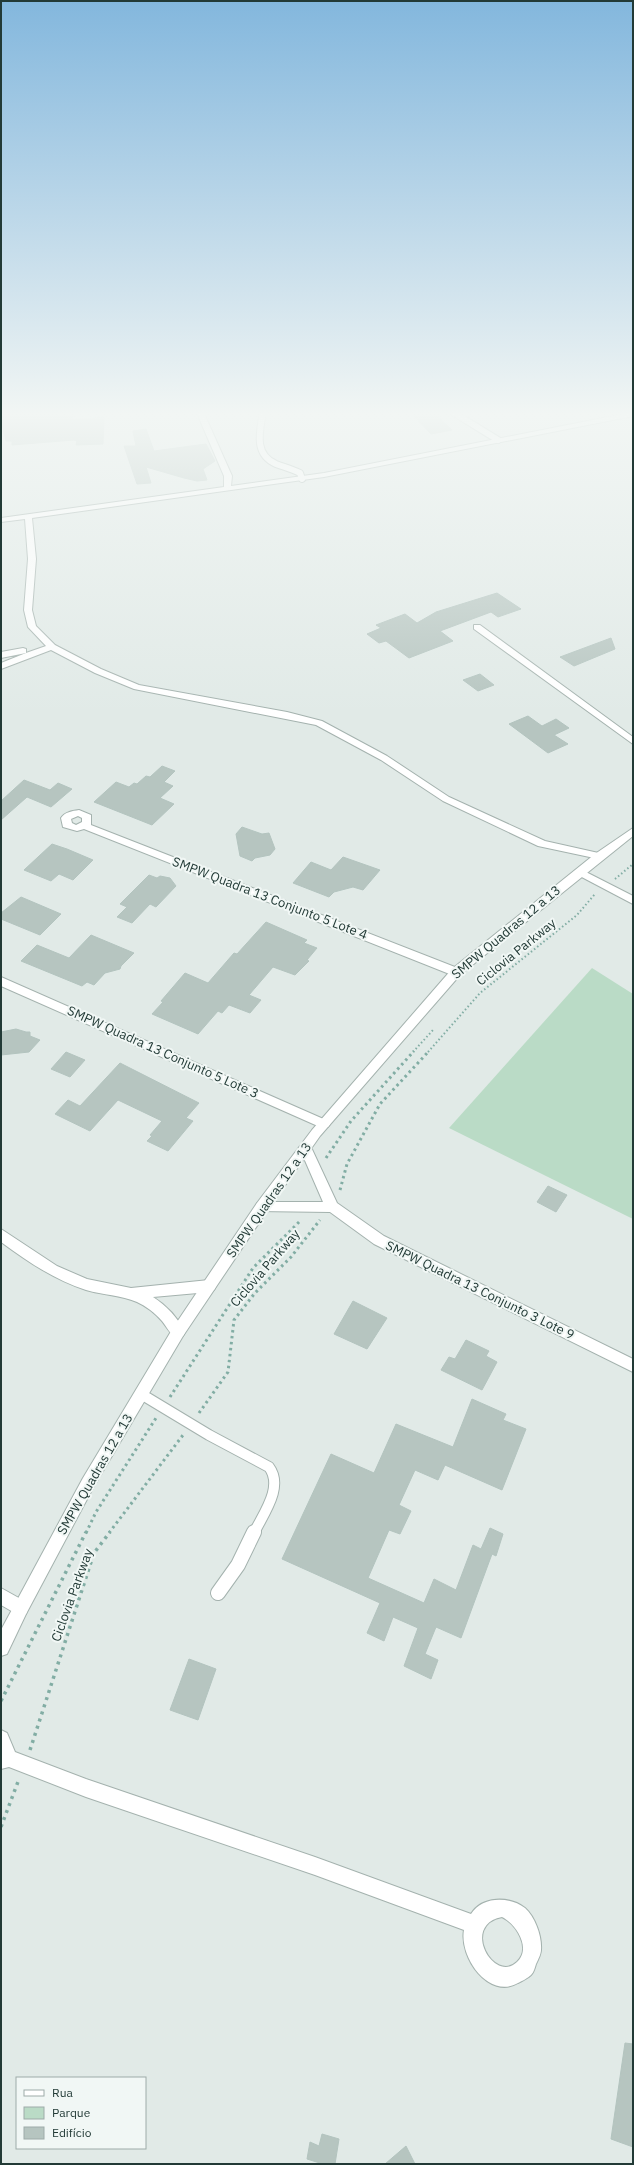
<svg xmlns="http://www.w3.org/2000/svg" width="634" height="2165" viewBox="0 0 634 2165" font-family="'IBM Plex Sans',sans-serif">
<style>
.green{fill:#badbc6}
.building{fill:#b6c5c0;stroke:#b3c4bf}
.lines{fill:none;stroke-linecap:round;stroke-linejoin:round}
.service-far2-casing{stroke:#a4b2ae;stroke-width:8}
.service-far1-casing{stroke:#a4b2ae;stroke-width:12}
.service-casing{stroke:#a4b2ae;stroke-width:16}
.minor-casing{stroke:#a4b2ae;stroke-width:2}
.tertiary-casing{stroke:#a4b2ae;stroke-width:2}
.path-far2{stroke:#82ada4;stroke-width:2;stroke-dasharray:1.5 2.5;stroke-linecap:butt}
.path-far1{stroke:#82ada4;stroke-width:3;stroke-dasharray:2.5 3.5;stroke-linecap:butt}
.path{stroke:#82ada4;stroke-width:3.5;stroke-dasharray:3 4.5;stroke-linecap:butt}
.service-far2{stroke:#fff;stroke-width:6}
.service-far1{stroke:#fff;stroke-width:10}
.service{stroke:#fff;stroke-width:14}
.minor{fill:#fff;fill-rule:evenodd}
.tertiary{fill:#fff;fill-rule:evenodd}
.labels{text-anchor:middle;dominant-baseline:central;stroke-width:4;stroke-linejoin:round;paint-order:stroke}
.street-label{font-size:13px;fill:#223a36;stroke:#f1f7f5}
</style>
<rect width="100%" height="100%" fill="#e1eae7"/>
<path class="green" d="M592 968 633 994V1219L449 1128Z"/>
<path class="building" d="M1 411H59L60 417 72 416 73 420 104 417 103 444 76 445 77 441 74 440 12 445V441H6L1 420Z
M409 411H432L452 430 431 434Z
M146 429 154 451 206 444 215 461 203 469 207 480 197 481 184 478 146 467 151 483 137 484 124 446H136L133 431Z
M497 593 521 609 498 617 491 612 440 631 453 641 409 658 386 641 379 643 367 634 381 628 376 625 405 614 417 623 436 612Z
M611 638 615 649 574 666 560 657Z
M480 674 494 685 478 691 463 680Z
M528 716 542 726 556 719 569 728 554 735 568 744 548 753 509 724Z
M162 766 175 771 164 782 173 786 160 798 174 804 152 825 94 802 116 782 129 787 134 783 137 784 146 776 150 777Z
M24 780 50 790 58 783 72 789 51 807 27 797 1 820V801Z
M242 827 262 834 269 833 275 849 270 855 255 858 252 861 240 856 236 834Z
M52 844 67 849 93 860 73 880 59 874 51 881 24 870Z
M343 857 380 870 363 890 353 887 334 892 329 897 293 883 311 862 331 870Z
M149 875 157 878 160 876 170 878 176 886 156 907 150 904 132 923 117 917 127 907 120 904Z
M21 897 61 914 40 935 1 919V913Z
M266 922 307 940 304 943 317 948 307 960 309 961 295 975 273 967 249 995 261 1000 250 1013 229 1005 222 1013 218 1011 198 1034 152 1014 163 1002 161 1001 185 973 208 983 234 953 237 954Z
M91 935 134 953 121 966 120 969 105 973 94 985 87 982 82 986 21 961 37 945 69 958Z
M16 1029 26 1032H30V1036L40 1040 29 1052 1 1055V1032Z
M66 1052 85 1060 70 1077 51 1069Z
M120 1063 199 1103 186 1118 193 1121 168 1151 147 1141 152 1136 150 1135 162 1121 118 1100 90 1131 55 1114 68 1100 80 1106Z
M548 1186 567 1195 556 1212 537 1202Z
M353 1301 387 1318 367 1349 334 1334Z
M466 1340 489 1351 486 1356 497 1362 482 1390 441 1370 449 1357 455 1359Z
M472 1399 506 1414 503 1420 526 1429 502 1490 445 1465 438 1480 415 1470 399 1505 411 1511 400 1534 389 1530 368 1578 424 1603 434 1579 456 1590 473 1545 481 1549 490 1528 503 1534 496 1556 492 1554 461 1638 436 1627 425 1654 438 1660 431 1679 404 1666 418 1628 393 1617 384 1641 367 1633 380 1603 282 1559 331 1454 374 1473 396 1424 453 1447Z
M189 1659 216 1669 198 1720 170 1710Z
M625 2043 633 2044V2147L611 2139Z
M322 2134 339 2139 335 2164H323L307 2159 310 2142 319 2146Z
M406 2146 415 2164H385Z"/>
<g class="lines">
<defs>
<path id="service-far2" d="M263 411C260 431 253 454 276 464 284 467 292 469 300 473L302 479
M451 411 498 440"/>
<path id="service-far1" d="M141 1394 209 1435 269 1467C284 1487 263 1514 254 1533"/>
<path id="service" d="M218 1593 238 1565 254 1532"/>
<path id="minor" d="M196 411H203L232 476 231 486 324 473 633 412V416L324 477 32 518 36 559 32 610 36 626 55 645 101 669 139 685 287 712 322 721 387 756 449 797 545 841 603 854V858L599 859 538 846 443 801 381 760 316 725 134 689 95 673 51 650 1 669V663L26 653 1 658V652L23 648 26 649V653L46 646 28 627 24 610 28 559 25 519 1 522V518L224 487V476Z
M474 625H480L633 737V744L474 629Z
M79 810 91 815V825L460 969 462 972 456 976 452 975 84 829 77 831 63 827 61 818C65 812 72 811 79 810ZM78 816 82 818V822L76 825 72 823 71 819Z
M580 869 633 896V904L576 874 575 872Z
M1 977 328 1121 330 1124 328 1127H320L1 986Z
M306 1144 310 1145 337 1203 384 1236 633 1359V1372L374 1244 330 1212 257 1211 256 1207 257 1203 262 1202H323L300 1149 302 1145Z
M1 1229 57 1266 87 1279 131 1288 209 1280 214 1282 216 1286 214 1290 209 1292 153 1297C166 1305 178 1318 185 1332L183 1336 178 1338C170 1335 167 1327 162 1321 155 1313 146 1306 137 1302 121 1295 103 1295 86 1290 55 1280 28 1262 1 1242Z
M1 1588 26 1602 28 1608 26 1614 20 1616 1 1605Z
M1 1730 7 1733 15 1752 86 1779 315 1857 471 1914C482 1896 509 1896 525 1908 535 1917 542 1936 541 1950 541 1954 538 1960 536 1964 535 1967 534 1972 531 1975 528 1978 522 1981 518 1983 489 2000 459 1957 464 1930L315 1875 86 1797 9 1767 1 1769ZM502 1917C516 1924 532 1948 517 1962 494 1984 460 1925 502 1917Z"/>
<path id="tertiary" d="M633 828V836L460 975 320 1136 267 1211 183 1336 93 1488 26 1614 7 1654 1 1656V1630L83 1478 173 1328 257 1203 312 1130 452 969 595 854Z"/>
</defs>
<use href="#service-far2" class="service-far2-casing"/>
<use href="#service-far1" class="service-far1-casing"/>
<use href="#service" class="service-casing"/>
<use href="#minor" class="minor-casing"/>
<use href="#tertiary" class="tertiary-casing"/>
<path class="path-far2" d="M615 879 633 864
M413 1052 433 1030
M428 1052 480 993 577 915 595 894"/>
<path class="path-far1" d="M326 1158 351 1121 414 1051
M340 1190 347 1164 380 1104 429 1051
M170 1397 253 1268 301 1220
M199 1413 228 1372 234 1320 255 1293 291 1257 320 1220
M86 1533 96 1512 156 1418
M109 1533 183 1435"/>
<path class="path" d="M1 1701 86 1532
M30 1750 94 1553 110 1532
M1 1827 19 1779"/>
<use href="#service-far2" class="service-far2"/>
<use href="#service-far1" class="service-far1"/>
<use href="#service" class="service"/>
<use href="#minor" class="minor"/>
<use href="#tertiary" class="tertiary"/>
</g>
<linearGradient id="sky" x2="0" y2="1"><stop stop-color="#83b7dd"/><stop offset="0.58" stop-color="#f2f6f4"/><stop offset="1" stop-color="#f2f6f4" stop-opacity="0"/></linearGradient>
<rect width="634" height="714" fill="url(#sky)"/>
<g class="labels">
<g class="street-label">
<text transform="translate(270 898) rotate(21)">SMPW Quadra 13 Conjunto 5 Lote 4</text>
<text transform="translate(506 932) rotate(-40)">SMPW Quadras 12 a 13</text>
<text transform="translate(516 952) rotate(-39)">Ciclovia Parkway</text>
<text transform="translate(163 1052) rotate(24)">SMPW Quadra 13 Conjunto 5 Lote 3</text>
<text transform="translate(269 1200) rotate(-55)">SMPW Quadras 12 a 13</text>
<text transform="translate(265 1268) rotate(-49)">Ciclovia Parkway</text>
<text transform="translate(480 1290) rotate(26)">SMPW Quadra 13 Conjunto 3 Lote 9</text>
<text transform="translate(95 1474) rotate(-60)">SMPW Quadras 12 a 13</text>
<text transform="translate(72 1595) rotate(-70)">Ciclovia Parkway</text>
</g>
</g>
<rect width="634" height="2165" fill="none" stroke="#223a36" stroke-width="4"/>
<rect x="16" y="2077" width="130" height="72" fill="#f1f7f5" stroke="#9eaba9"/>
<rect x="24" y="2090" width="20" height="6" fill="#ffffff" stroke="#9eaba9"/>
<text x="52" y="2097" font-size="12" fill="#223a36">Rua</text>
<rect x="24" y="2107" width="20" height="12" fill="#badbc6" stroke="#9eaba9"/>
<text x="52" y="2117" font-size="12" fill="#223a36">Parque</text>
<rect x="24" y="2127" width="20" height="12" fill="#b6c5c0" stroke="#9eaba9"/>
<text x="52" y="2137" font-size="12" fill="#223a36">Edifício</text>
</svg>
